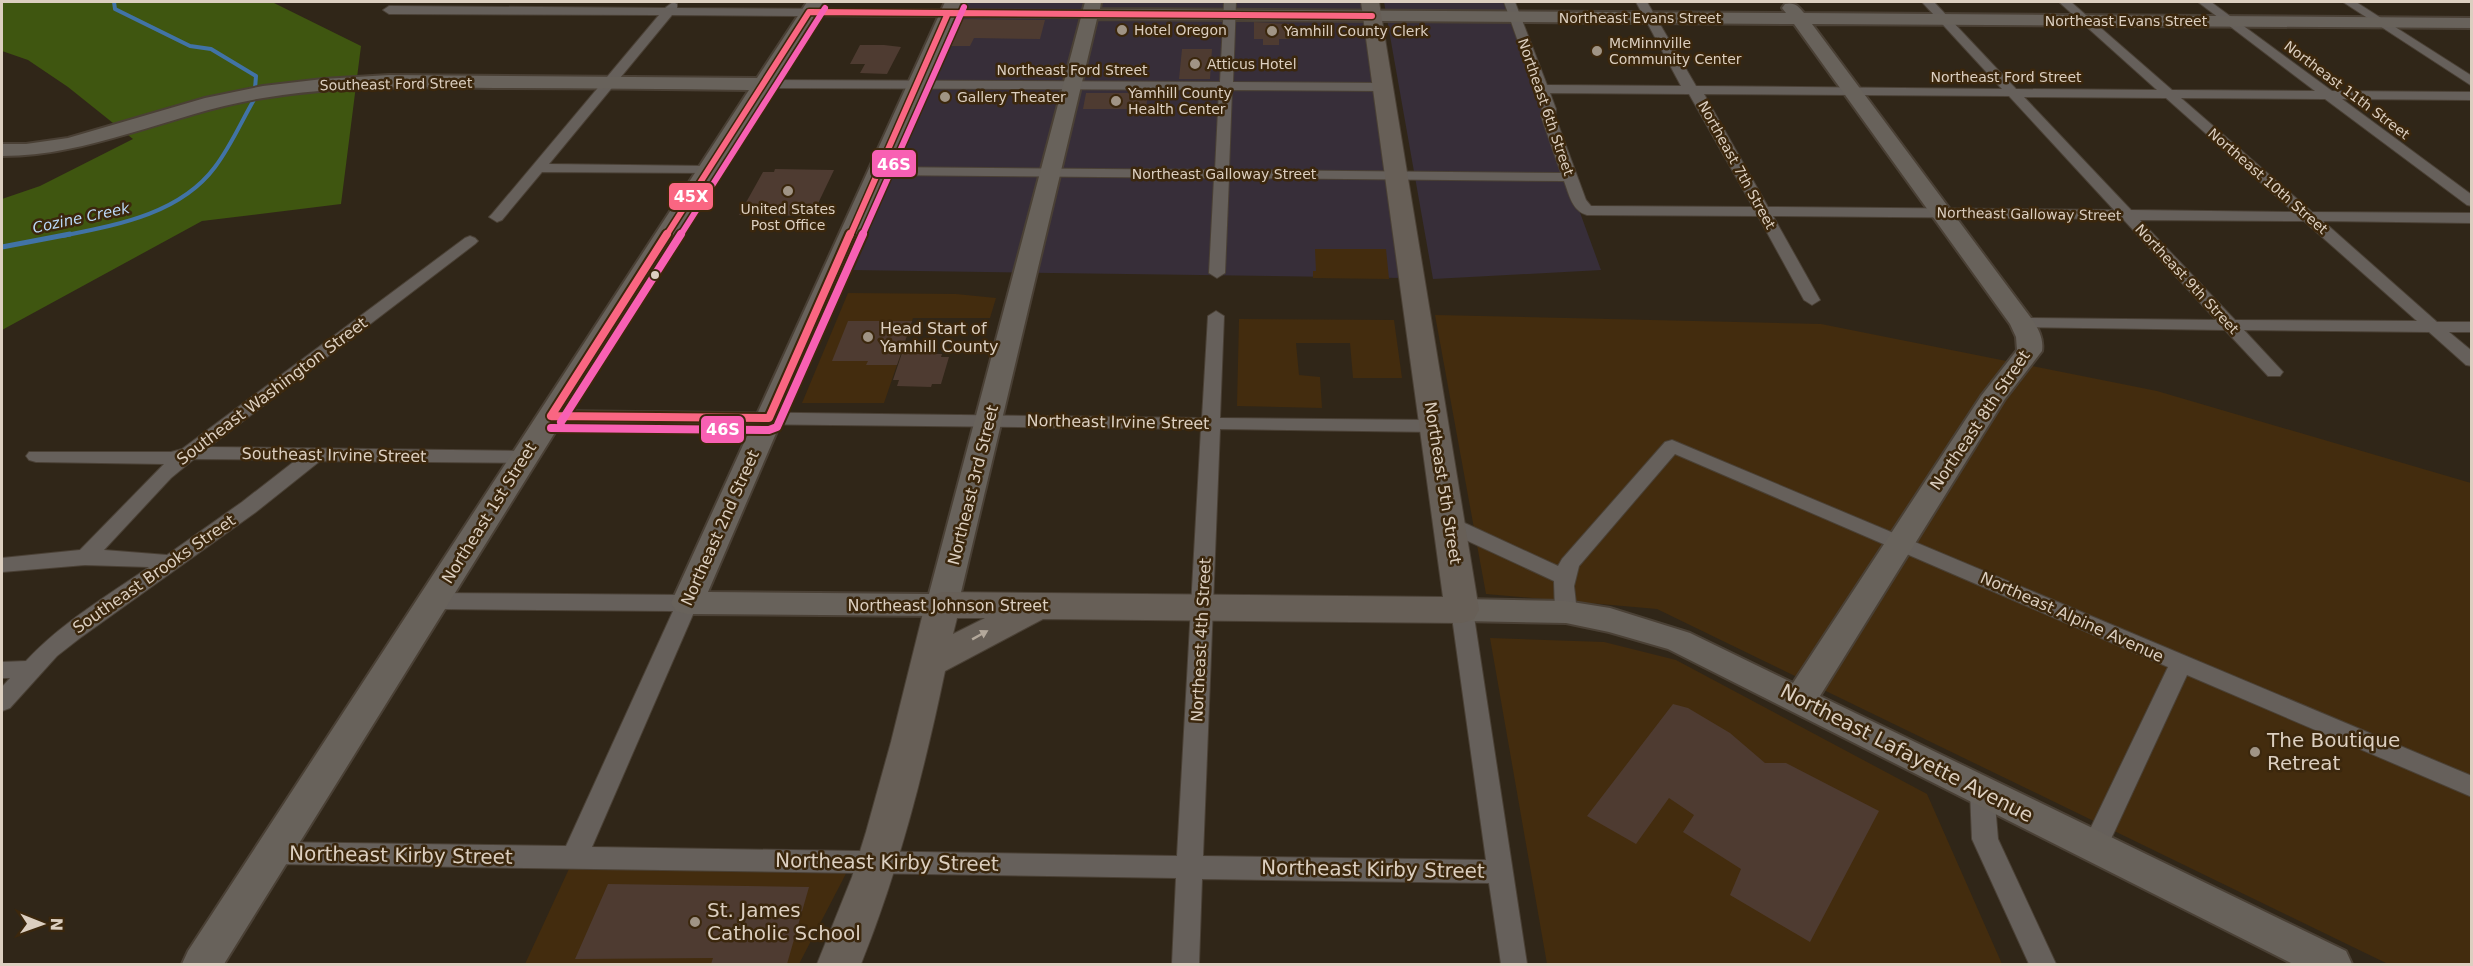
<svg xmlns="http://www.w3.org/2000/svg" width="2473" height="966" viewBox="0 0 2473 966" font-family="'DejaVu Sans',sans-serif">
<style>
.commercial{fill:#372e39}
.built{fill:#432c0e}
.forest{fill:#3f5610}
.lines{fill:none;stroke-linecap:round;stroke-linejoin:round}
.stream-far1{stroke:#4173a6;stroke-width:4}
.stream{stroke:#4173a6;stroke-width:5}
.building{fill:#4e3b31}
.street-casing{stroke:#4a4035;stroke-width:2}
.secondary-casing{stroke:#4a4035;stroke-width:4}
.primary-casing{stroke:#4a4035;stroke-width:2}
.street{fill:#66605b;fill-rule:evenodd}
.secondary{fill:#68625b;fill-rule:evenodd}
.primary{fill:#675f57;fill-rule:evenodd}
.bus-1-far1-casing{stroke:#3b270d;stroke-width:9}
.bus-1-casing{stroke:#3b270d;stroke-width:12}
.bus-2-far1-casing{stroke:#3b270d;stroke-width:9}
.bus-2-casing{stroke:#3b270d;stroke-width:12}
.bus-1-far1{stroke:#fa6682;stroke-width:6}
.bus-1{stroke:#fa6682;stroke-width:8}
.bus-2-far1{stroke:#f860b3;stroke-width:6}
.bus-2{stroke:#f860b3;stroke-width:8}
.oneway{fill:#b3a89b}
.poi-dot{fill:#a09485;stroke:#3b270d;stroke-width:2}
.bus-dot{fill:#dccfc0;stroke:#3b270d;stroke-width:2}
.labels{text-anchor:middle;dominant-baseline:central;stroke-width:5;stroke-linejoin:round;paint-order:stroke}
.far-street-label{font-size:14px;fill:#dccfc0;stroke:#3b270d}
.far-poi-label{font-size:14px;fill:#dccfc0;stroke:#3b270d;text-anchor:start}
.far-water-label{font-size:15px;font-style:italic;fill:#bad7f7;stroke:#3b270d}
.poi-label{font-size:16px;fill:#dccfc0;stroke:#3b270d;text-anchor:start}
.street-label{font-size:16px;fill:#dccfc0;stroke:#3b270d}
.near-poi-label{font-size:20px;fill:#dccfc0;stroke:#3b270d;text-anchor:start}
.near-street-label{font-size:20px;fill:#dccfc0;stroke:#3b270d}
.line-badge{stroke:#3b270d;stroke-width:2}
.badge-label{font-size:16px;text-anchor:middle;font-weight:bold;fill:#fff}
</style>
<rect width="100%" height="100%" fill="#302618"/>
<path class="commercial" d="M967 2H1362L1402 278 850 270Z
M1384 2H1503L1601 270 1433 279Z"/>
<path class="built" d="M1315 249H1386L1389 279 1313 278V271H1316Z
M848 293 956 294 996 298 990 318H913L884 403H802Z
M1435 315 1821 324 2157 391 2471 483V964H2388L1657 609 1486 594Z
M1239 319 1394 320 1402 378H1353L1350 343H1296L1299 375 1320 377 1322 408 1237 406Z
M1490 638 1604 642 1676 660 1927 794 2002 964H1547Z
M574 858 852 862 799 964H525Z"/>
<path class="forest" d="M2 2H272L361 46 341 204 202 221 2 330V199L40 186 133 139 68 87 28 60 2 51Z"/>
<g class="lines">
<path class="stream-far1" d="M114 2 115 9 190 46 211 49 256 76 255 89
M62 236C117 225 180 214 215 167 231 146 242 120 255 98"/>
<path class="stream" d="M2 247 70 234"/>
</g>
<path class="building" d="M961 19 1045 20 1040 39 974 38 970 46H950Z
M1254 22 1289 24V39H1279V45H1263V39H1254Z
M860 45H884L901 47 887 74 860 73 865 64H850Z
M1182 49H1212L1210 79H1179Z
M1086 93H1148L1146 109H1083Z
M775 169 834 170 812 216 739 215 763 172H774Z
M848 321H912L897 365H866L868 361H832Z
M902 353 942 354 941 357H949L941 384H932L931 387 897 386 899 380H893Z
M1673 704 1688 708 1730 733 1765 763H1786L1879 811 1810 942 1730 895 1741 869 1683 832 1694 815 1669 798 1636 844 1587 816Z
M608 884 809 887 787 964H711L713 958 575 959Z"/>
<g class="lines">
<defs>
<path id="street" d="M673 2 677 4V8L1090 10 1096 14 1090 18 672 15 549 164 707 166 714 170 712 173 542 172 502 220 497 222 489 217 492 214 659 15 389 14 383 10 389 6 665 8Z
M1224 2H1236L1233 82 1383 83 1390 87 1383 91 1232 90 1229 170 1561 173 1541 116 1542 109 1504 2H1515L1547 85 1681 86 1636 2H1647L1696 86 2002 89 1922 2H1934L2016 89 2157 90 2059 2H2071L2172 90 2315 91 2198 2H2211L2332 91 2472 92V100L2342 99 2472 195V206L2467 205 2325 99 2181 98 2312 212 2472 213V223L2323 221 2437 322H2472V332H2449L2472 351V366L2466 365 2429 332 2244 330 2283 372 2280 376H2268L2225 330 2016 327 2014 323 2016 319 2022 318 2216 320 2123 219 1773 216 1820 300 1812 305 1804 300 1758 216 1587 215C1572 211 1569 194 1564 181L1229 178 1225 273 1217 278 1209 273 1214 178 879 175 872 171 879 167 1215 170 1219 90 762 88 756 84 762 80 1220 82ZM1550 93 1689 94 1753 207 1591 206 1586 200 1555 116 1556 109ZM1704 94 2009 96 2114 210 1768 207ZM2024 97 2166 98 2294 212 2131 210ZM2140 220 2304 221 2417 321 2235 320Z
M2343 2H2356L2472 76V86Z
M470 236 475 238 478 241 475 244 209 447 524 451 531 453 534 457 531 461 524 463 320 461 256 512 80 638 57 656 10 708 2 711V687L10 678H2V662L26 661C61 623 107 596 149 567L85 565 2 572V558L80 550 164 464 36 462 29 460 26 456 29 452H171L182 449 465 238ZM194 459 296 460 242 502 167 555 104 550 171 478Z
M1216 311 1224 316 1220 418 1434 420 1441 422 1443 426 1441 430 1434 432 1220 429 1203 856 1486 860 1451 610 1454 604 1462 602 1470 604 1473 610 1527 964H1501L1489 883 1202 879 1199 964H1172L1176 878 273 864 264 861 260 853 264 845 273 842 566 846 673 611 433 609 425 606 422 601 425 596 433 593 687 595 695 598 698 603 592 847 1177 856 1201 429 551 422 544 420 542 416 544 412 551 410 1202 418 1208 316Z
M1672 440 2472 776V797L2187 675 2104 854 2095 857 2086 854 2082 846 2168 667 1675 454 1579 566 1574 586 1577 612 1574 618 1566 620 1558 618 1555 612 1554 581 1442 529 1439 524 1442 519 1449 517 1456 519 1558 566 1562 559 1665 442Z
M1982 782 1991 785 1994 792 1998 839 2056 964H2029L1972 839 1970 792 1973 785Z"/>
<path id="secondary" d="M807 2H823L224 964H182L188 951 749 90C664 89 580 88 495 88 417 87 340 85 263 98 175 112 92 156 2 156V144H26L68 138 205 98 263 86 323 79 389 75 757 78Z
M945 2H961L708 592 929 594 1085 2H1101L1100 9 1786 13 1782 8 1785 4C1795 2 1798 6 1804 13L2472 18V28L1812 24 2031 318C2038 328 2044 338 2042 351L2005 399 1820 696 2346 951 2352 964H2293L1668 649 1609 632 1566 623 1462 621 1451 618 1446 610 1451 602 1462 599 1566 601 1610 608 1690 633 1793 683 1981 396 2017 350 2016 337 2010 324 1794 24 1097 19 958 605 953 613 942 616 687 614 676 611 671 603Z"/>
<path id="primary" d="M1361 2H1379L1479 610 1474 619 1462 623 1043 619 945 671C924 771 899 869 861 964H817L852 877 866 832 891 742 925 605 930 596 942 592 1443 597ZM957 618H985L953 634Z"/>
</defs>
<use href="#street" class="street-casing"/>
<use href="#secondary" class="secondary-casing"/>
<use href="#primary" class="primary-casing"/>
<use href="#street" class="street"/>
<use href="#secondary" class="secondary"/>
<use href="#primary" class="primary"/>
<defs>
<path id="bus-1-far1" d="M666 236 809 12 1372 16
M850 236 948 13"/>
<path id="bus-1" d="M551 416 667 234
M551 416 769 418 850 234"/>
<path id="bus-2-far1" d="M680 236 825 8
M862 236 964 7"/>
<path id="bus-2" d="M561 422 681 234
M551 428 769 430 777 427 863 234"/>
</defs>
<use href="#bus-1-far1" class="bus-1-far1-casing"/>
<use href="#bus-1" class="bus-1-casing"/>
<use href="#bus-2-far1" class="bus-2-far1-casing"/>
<use href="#bus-2" class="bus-2-casing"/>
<use href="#bus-1-far1" class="bus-1-far1"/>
<use href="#bus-1" class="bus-1"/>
<use href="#bus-2-far1" class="bus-2-far1"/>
<use href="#bus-2" class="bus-2"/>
</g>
<defs><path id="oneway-solid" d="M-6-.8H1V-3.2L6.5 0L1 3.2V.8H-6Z" transform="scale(1.5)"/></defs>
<use class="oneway" href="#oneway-solid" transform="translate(980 635) rotate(-29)"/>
<g class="poi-dot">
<circle cx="1122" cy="30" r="6"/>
<circle cx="1272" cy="31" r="6"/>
<circle cx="1597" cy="51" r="6"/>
<circle cx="1195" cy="64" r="6"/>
<circle cx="945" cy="97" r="6"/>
<circle cx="1116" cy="101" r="6"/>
<circle cx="788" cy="191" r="6"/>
<circle cx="868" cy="337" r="6"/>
<circle cx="2255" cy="752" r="6"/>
<circle cx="695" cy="922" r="6"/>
</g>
<circle class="bus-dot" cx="655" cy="275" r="5"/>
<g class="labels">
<g class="far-street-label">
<text x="1640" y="18">Northeast Evans Street</text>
<text x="2126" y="21">Northeast Evans Street</text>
<text x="1072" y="70">Northeast Ford Street</text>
<text x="2006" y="77">Northeast Ford Street</text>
<text transform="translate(396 84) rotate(-1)">Southeast Ford Street</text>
<text transform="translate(2347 90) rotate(37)">Northeast 11th Street</text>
<text transform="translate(1546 107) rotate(71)">Northeast 6th Street</text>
<text transform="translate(1737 165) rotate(61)">Northeast 7th Street</text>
<text x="1224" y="174">Northeast Galloway Street</text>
<text transform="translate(2268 181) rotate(41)">Northeast 10th Street</text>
<text transform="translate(2029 214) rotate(1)">Northeast Galloway Street</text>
<text transform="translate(2187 279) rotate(47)">Northeast 9th Street</text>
</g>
<g class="far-poi-label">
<text x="1134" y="30">Hotel Oregon</text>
<text x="1284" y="31">Yamhill County Clerk</text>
<text x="1609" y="43">McMinnville<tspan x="1609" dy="16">Community Center</tspan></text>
<text x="1207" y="64">Atticus Hotel</text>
<text x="1128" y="93">Yamhill County<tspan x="1128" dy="16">Health Center</tspan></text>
<text x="957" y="97">Gallery Theater</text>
<text x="788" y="209" text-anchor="middle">United States<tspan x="788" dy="16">Post Office</tspan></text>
</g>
<g class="far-water-label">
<text transform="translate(81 218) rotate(-12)">Cozine Creek</text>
</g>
<g class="poi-label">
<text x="880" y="328">Head Start of<tspan x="880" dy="18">Yamhill County</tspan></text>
</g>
<g class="street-label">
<text transform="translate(272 391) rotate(-37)">Southeast Washington Street</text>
<text transform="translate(1980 420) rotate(-56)">Northeast 8th Street</text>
<text transform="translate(1118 422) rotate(1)">Northeast Irvine Street</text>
<text transform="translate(334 455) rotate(1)">Southeast Irvine Street</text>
<text transform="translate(1443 483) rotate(81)">Northeast 5th Street</text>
<text transform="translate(973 485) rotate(-76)">Northeast 3rd Street</text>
<text transform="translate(489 513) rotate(-58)">Northeast 1st Street</text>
<text transform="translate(720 528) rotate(-66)">Northeast 2nd Street</text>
<text transform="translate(154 574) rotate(-35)">Southeast Brooks Street</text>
<text x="948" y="605">Northeast Johnson Street</text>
<text transform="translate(2072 617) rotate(24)">Northeast Alpine Avenue</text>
<text transform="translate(1201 640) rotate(-87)">Northeast 4th Street</text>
</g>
<g class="near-poi-label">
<text x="2267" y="740">The Boutique<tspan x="2267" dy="23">Retreat</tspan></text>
<text x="707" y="910">St. James<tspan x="707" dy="23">Catholic School</tspan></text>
</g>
<g class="near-street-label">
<text transform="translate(1907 753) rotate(27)">Northeast Lafayette Avenue</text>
<text transform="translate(401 855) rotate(1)">Northeast Kirby Street</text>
<text transform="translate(887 862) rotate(1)">Northeast Kirby Street</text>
<text transform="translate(1373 869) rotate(1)">Northeast Kirby Street</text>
</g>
</g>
<g class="line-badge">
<rect x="871" y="149" width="46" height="29" rx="6" fill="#f860b3"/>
<rect x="668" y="182" width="46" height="29" rx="6" fill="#fa6682"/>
<rect x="700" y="415" width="45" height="29" rx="6" fill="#f860b3"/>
</g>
<g class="badge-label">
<text x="894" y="170">46S</text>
<text x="691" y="202">45X</text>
<text x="723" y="435">46S</text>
</g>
<rect width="2473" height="966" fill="none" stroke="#dccfc0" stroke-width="6"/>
<g transform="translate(42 924) rotate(91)" stroke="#3b270d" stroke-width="4.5" paint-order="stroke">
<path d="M0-4.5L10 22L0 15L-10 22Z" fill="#dccfc0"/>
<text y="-9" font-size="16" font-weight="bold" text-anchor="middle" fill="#dccfc0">N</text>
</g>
</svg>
